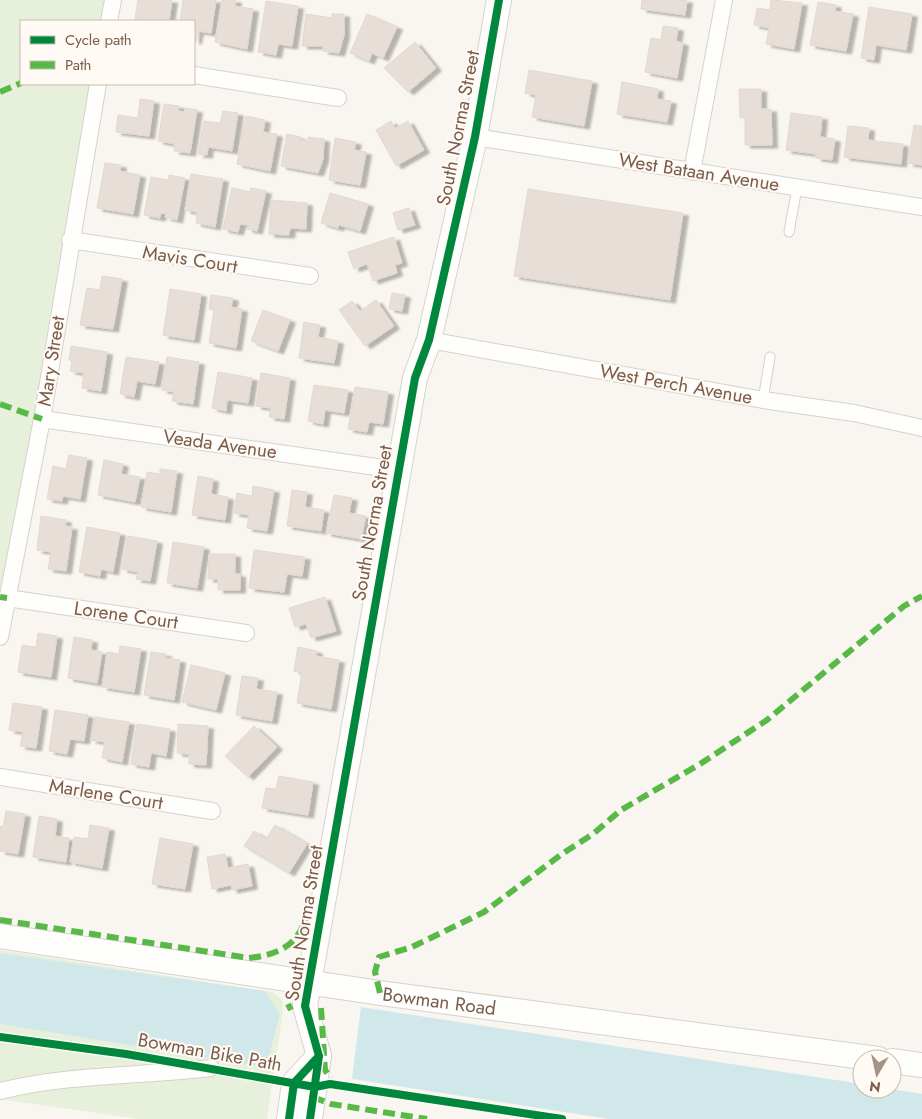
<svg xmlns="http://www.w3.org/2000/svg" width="922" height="1119" viewBox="0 0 922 1119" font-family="Jost,sans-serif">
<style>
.green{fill:#e7f0db}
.water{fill:#d0e8ea}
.building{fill:#e6ded7;stroke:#e2d8d2;filter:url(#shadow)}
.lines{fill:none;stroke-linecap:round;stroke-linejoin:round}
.lane-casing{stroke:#d7d1cb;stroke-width:11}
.street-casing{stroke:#d7d1cb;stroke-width:18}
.secondary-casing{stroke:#d9d2cb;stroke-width:26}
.lane{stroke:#fefefd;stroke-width:9}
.street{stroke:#fefefd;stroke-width:16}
.secondary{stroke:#fefefd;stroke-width:24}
.quiet{stroke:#58b947;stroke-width:6;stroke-dasharray:12 6;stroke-linecap:butt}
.cycleway-casing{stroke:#fffaf3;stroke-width:11}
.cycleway{stroke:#00873e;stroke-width:8}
.labels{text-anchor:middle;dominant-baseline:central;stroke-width:4;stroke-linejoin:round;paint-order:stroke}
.street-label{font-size:19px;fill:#7a5c4d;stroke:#fffaf3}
</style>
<defs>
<filter id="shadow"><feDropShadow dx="5.5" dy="3" stdDeviation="1" flood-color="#0004"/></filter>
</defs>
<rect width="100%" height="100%" fill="#f9f5f0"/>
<path class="green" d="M0 0H109L106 21H21V84H94L0 607Z
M0 950 273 992 282 1000 283 1010 267 1119H139L0 1099Z"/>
<path class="water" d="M0 953 265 991 280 1014 266 1067 0 1024Z
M361 1007 862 1084V1089H892L922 1094V1119H609L352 1079Z"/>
<path class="building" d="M138 0H172L169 21 135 19Z
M183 0H216L211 33 198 31 196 41H194V21H180Z
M222 0H236L235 6 253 9 247 49 215 42Z
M642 0H687L685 15 641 9Z
M771 0 802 3 794 49 766 44 769 28 754 25 757 8 770 10Z
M266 1 298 6 292 46 278 44 276 55 258 52Z
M818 2 836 5 835 11 853 14 846 51 810 45Z
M869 7 912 14 906 50 876 45 874 60 861 58Z
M306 14 332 18V14H344V35L339 53 323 51V46H302Z
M367 14 397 27 383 58 372 53 369 61 350 53Z
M663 26 678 28 676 41 683 43 677 78 645 72 651 38 661 40Z
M415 42 436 68 408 92 384 68Z
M529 70 592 81 584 126 532 117 536 95 525 93Z
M622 82 658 89 657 99 671 101 667 122 617 114Z
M739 89H761V109H771L772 145H745V117L740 118Z
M140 99 154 101 149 136 116 132 118 115 138 118Z
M164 104 179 106 178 111 185 112 186 108 197 110 190 153 174 151 175 144 158 141Z
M223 111 238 113 232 151 208 147 207 155 198 154 204 121 220 123Z
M791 113 822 117 820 137 835 139 832 160 816 158V154L786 150Z
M246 116 265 120 263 132 277 134 270 171 237 164Z
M391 121 395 128 408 121 424 150 396 166 376 130Z
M914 125 922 126V165L908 163Z
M848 126 869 128 868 140 903 144 901 164 844 157Z
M287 134 300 137 299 140 308 141V137L324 139 323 159 318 173 281 166Z
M335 138 356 142 354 150 366 152 360 185 329 180Z
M105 163 121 165 120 171 140 175 133 214 97 208Z
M191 174 223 179 215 227 196 223 197 212 185 210Z
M169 175 185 178 177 220 165 217 166 214 161 213 160 218 144 215 151 177 168 180Z
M232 188 250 192 251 188 266 191 257 231 247 229 248 225 240 224 238 232 223 229Z
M528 189 683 213 670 300 514 276Z
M330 193 368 204 360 231 339 225 338 228 321 223Z
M271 200 307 203 306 229 290 228 289 235 269 234Z
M409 208 415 225 398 230 393 213Z
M394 237 402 263 395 265 397 273 373 281 367 264 354 269 348 252Z
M102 276 122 279 113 329 80 325 87 288 100 290Z
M170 289 201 294 194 340 163 335Z
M392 293 405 295 402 311 389 309Z
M211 295 233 298 231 307 242 309 236 348 209 343 214 310 209 309Z
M376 300 394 326 365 346 339 310 352 301 360 311Z
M263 310 290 320 278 351 251 341Z
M304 322 320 325 318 337 338 341 334 363 299 358Z
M71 346 107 352 101 391 82 388 84 373 70 371 72 361 69 360Z
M126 357 159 362 155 384 137 381 134 397 120 394Z
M167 357 199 362 193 404 172 401 174 392 162 390Z
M218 372 252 378 248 403 227 400 226 411 212 408Z
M261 373 290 378 284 419 269 417 271 408 256 406Z
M314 385 348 390 344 413 325 410 323 424 308 421Z
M355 387 388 392 383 424 369 422 367 432 348 429Z
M69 455 87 458 80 499 63 496 62 501 47 499 53 466 66 469Z
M104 460 123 464 121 474 140 477 135 502 98 495Z
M160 469 177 471 171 512 141 507 147 472 160 474Z
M198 476 213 479 211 494 228 497 225 520 192 515Z
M253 486 274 490 267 531 247 528 249 515 234 513 237 493 252 496Z
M292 490 307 492 305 507 324 510 321 531 287 526Z
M334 495 352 498 349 513 366 516 361 539 326 533Z
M41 516 66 520 65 526 72 527 66 571 48 569 51 552 37 550Z
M87 527 120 533 113 572 101 569 100 576 79 572Z
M128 536 157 541 150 581 136 579 138 572 122 569Z
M173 542 204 547 197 588 167 583Z
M254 550 305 557 302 576 287 574 284 592 249 588Z
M209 554H235V574H240V590H218V579H208Z
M325 597 336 631 311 638 306 624 295 627 289 608Z
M38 633 57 636 51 677 18 672 22 645 36 647Z
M74 637 92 640 91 650 102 652 97 683 68 678Z
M120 646 141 649 134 692 102 687 107 652 119 654Z
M298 647 317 651 316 656 339 660 331 709 297 703 302 673 294 671Z
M151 652 166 654 165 658 180 660 174 700 144 695Z
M191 665 225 673 216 710 182 702Z
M242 676 258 678 256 689 277 692 272 721 236 715Z
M13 703 42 707 36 748 20 746 23 732 9 730Z
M55 710 88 715 84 741 70 739 67 754 49 751Z
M95 717 129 722 122 762 102 758 105 742 91 740Z
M137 724 170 729 166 756 151 753 149 767 131 764Z
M178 724 208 726 206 765 189 764V754L177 753Z
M254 726 277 747 248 777 225 756Z
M279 776 313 782 308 815 262 808 266 788 276 789Z
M6 811 25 814 18 854 0 851V826L3 827Z
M39 816 57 819 55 836 69 838 66 862 33 857Z
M90 825 109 828 102 868 70 862 74 837 88 839Z
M275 825 307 844 289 873 244 846 254 831 266 839Z
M160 838 193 844 185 889 152 884Z
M225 854 228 868 248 864 252 886 232 890 231 885 212 889 207 857Z"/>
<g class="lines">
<defs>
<path id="lane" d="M789 232 797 188
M763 400 770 357"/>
<path id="street" d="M109 21 113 0
M194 75 338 98
M475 137 922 207
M692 172 724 0
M70 240 310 276
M429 340 763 400 854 413 922 428
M42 419 397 470
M7 598 246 633
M0 637 42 419 98 84
M0 777 212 811
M0 1091C69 1074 141 1076 211 1068"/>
<g id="secondary">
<path id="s1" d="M0 936 380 993 878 1059"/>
<path d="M892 1061 922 1065"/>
<path d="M289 1119 294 1083 319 1056"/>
<path d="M310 1119 319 1056 305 1006 309 983 415 378 429 340 475 137 499 0"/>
</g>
</defs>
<use href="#lane" class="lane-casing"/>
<use href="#street" class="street-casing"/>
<use href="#secondary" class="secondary-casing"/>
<use href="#lane" class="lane"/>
<use href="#street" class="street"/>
<use href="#secondary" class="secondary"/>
<path class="quiet" d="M0 92 21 83
M0 404 42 419
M0 597 7 598
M0 920 249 958C277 955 301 945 306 914
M380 993 375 972 379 957 412 947 484 912 562 854 593 834 621 810 700 764 767 720 904 606 922 596
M288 1004 291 1010
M321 1008 325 1070 331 1078
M313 1097 331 1104 427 1119"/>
<defs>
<path id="cycleway" d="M0 1037 126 1054 315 1087 330 1084 562 1119
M289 1119 294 1083 319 1056
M310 1119 319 1056 305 1006 309 983 415 378 429 340 475 137 499 0"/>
</defs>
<use href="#cycleway" class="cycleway-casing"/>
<use href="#cycleway" class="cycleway"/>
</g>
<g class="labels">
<g class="street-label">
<text transform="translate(458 128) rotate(-79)">South Norma Street</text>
<text transform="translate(699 172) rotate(9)">West Bataan Avenue</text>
<text transform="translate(190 259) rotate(9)">Mavis Court</text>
<text transform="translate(51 361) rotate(-81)">Mary Street</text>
<text transform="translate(676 384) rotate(10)">West Perch Avenue</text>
<text transform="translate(220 444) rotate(8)">Veada Avenue</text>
<text transform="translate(372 523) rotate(-80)">South Norma Street</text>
<text transform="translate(126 615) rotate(8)">Lorene Court</text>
<text transform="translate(106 794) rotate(9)">Marlene Court</text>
<text transform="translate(304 923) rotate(-81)">South Norma Street</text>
<text stroke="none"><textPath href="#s1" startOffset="444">Bowman Road</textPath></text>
<text transform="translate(210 1052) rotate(10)">Bowman Bike Path</text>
</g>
</g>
<rect x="20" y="20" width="175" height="65" fill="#fffaf3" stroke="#cabbb1"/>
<rect x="30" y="36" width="25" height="8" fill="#00873e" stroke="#cabbb1"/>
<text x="65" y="45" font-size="15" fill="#7a5c4d">Cycle path</text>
<rect x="30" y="61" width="25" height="8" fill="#58b947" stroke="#cabbb1"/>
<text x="65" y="70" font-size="15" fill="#7a5c4d">Path</text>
<g transform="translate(877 1074) rotate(189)"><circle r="24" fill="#fffaf3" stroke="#cabbb1"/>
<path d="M0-4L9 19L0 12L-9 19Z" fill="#a69286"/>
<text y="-8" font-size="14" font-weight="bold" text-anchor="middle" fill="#7a5c4d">N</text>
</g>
</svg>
